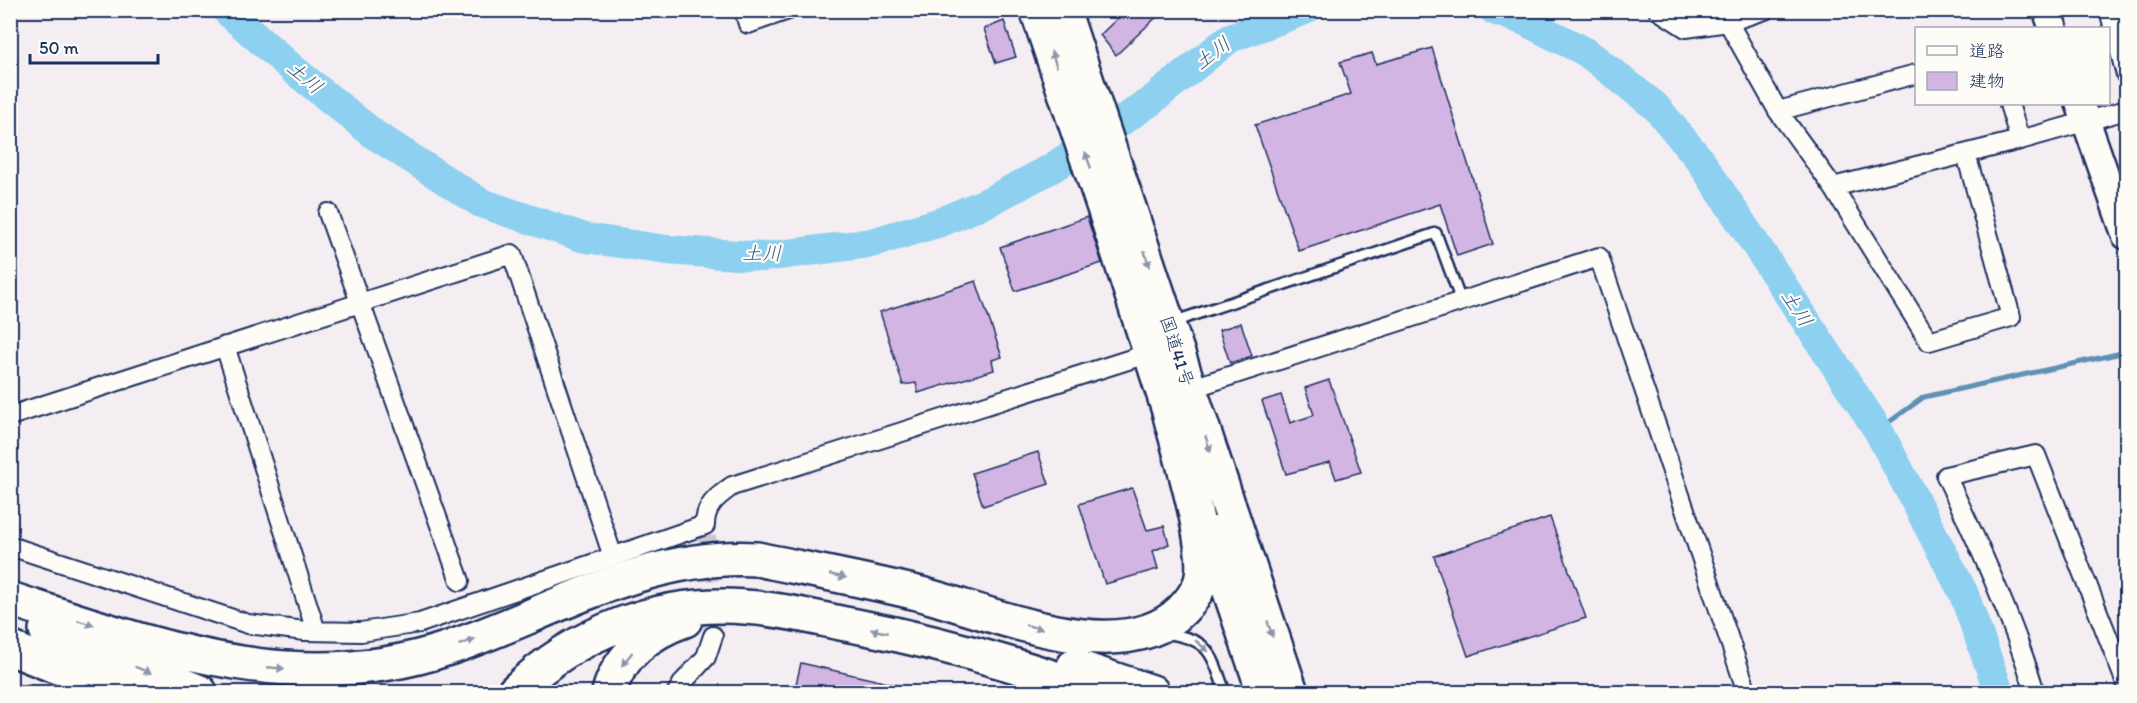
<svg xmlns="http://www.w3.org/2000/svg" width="2137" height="703" viewBox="0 0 2137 703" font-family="Itim,'Klee One',sans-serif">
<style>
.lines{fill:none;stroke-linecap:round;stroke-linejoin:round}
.stream{stroke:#5f90b5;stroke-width:5}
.river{stroke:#8dd0ef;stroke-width:30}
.building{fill:#d2b5e3;stroke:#1b2f5e;stroke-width:1.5}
.street-tunnel{stroke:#c9c8d5;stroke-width:18;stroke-dasharray:18 9;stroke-linecap:butt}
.lane-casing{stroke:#1b2f5e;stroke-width:14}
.street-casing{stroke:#1b2f5e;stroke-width:22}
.secondary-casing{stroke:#1b2f5e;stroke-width:32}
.highway-casing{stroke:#1b2f5e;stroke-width:38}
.lane{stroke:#fdfcf7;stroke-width:9}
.street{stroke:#fdfcf7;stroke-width:18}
.secondary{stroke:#fdfcf7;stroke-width:27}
.highway{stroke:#fdfcf7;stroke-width:33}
.oneway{fill:#8c96aa}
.labels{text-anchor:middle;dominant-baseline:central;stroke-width:4.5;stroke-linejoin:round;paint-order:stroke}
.street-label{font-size:18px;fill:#1b2f5e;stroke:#fdfcf7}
.water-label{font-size:20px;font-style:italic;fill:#385782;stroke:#fdfcf7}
</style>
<rect width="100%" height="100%" fill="#f4eef3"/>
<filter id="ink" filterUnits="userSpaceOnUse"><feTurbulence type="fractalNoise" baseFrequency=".0167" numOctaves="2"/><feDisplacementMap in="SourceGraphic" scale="12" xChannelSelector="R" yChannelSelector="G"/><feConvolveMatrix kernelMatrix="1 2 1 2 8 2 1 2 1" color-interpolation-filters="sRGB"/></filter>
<g filter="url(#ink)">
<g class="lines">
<path class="stream" d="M1878 430 1924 397 2126 352"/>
<path class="river" d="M226 10 294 70 375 135 481 203 585 238 667 250 764 257 871 243 941 222 990 201 1052 168 1151 101 1230 38 1305 10
M1494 10 1523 20 1586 52 1655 106 1700 160 1878 430 1963 592 1999 692"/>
</g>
<path class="building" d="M1126 10H1164L1116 55 1100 35Z
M1004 21 1016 57 996 63 984 29Z
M1432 48 1493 244 1457 256 1440 204 1299 251 1255 125 1351 94 1340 62 1372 53 1376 64Z
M1087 217 1102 263 1015 291 1000 247Z
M976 281 1002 357 992 360 994 370 918 393 916 383 903 385 880 312Z
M1241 323 1252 356 1230 363 1219 330Z
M1329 380 1361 472 1336 479 1330 462 1286 474 1262 401 1281 395 1290 423 1314 415 1305 388Z
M1038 452 1049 484 983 506 972 473Z
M1132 488 1147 530 1164 526 1169 544 1153 551 1158 569 1105 584 1079 504Z
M1550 517 1586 618 1468 656 1434 556Z
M801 663 906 687 905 693H794Z"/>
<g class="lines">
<path class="street-tunnel" d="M707 536 713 636"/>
<defs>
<path id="lane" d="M1173 322 1436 233 1461 301
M1164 633C1210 639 1211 652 1225 692"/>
<path id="street" d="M744 10 748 24 788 10
M1658 10 1686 28 1728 22 1778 111 1833 187 2020 140 2126 110
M2109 10 2126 75
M1728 22 1765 10
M2009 104 2020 140
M1778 111 1916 74
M1833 187 1929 341 2011 317 1966 154
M328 213 460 581
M225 346 316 631
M1189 389 1599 257 1747 692
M10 416 512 254 613 557
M10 546 248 624 305 631 361 632 420 623 705 525C705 505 717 497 732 486L1150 353
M677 692 684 681 706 657 713 636
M2035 692C2012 617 1980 547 1946 476L2036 455 2126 683"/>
<path id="secondary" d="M2047 10 2053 28
M2080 104 2126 235"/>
<path id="highway" d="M1037 10 1105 211 1177 436
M1063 10 1291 692
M1210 533 1264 692
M10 599C155 646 297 700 449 648 549 614 647 552 757 559 810 570 864 580 917 593 989 611 1121 672 1182 610 1189 603 1196 594 1200 584 1212 552 1179 452 1170 415
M46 630 200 692
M10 648 120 692
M1074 666 1152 692
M514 692C575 633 659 600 745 607 782 609 819 619 856 626 938 642 1018 665 1097 692
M609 692C619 655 650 632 685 620"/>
</defs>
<use href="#lane" class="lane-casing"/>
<use href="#street" class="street-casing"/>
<use href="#secondary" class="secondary-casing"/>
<use href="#highway" class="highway-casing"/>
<use href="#lane" class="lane"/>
<use href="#street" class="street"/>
<use href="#secondary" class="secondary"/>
<use href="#highway" class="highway"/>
</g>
<defs><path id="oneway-solid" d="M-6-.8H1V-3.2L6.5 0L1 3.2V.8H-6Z" transform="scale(1.5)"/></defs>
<g class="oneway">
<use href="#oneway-solid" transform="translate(1054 59) rotate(-109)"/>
<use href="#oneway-solid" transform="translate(1088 160) rotate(-109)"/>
<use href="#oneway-solid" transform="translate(1147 259) rotate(72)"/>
<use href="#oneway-solid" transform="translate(1208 444) rotate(72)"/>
<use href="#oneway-solid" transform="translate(838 576) rotate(12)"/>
<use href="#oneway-solid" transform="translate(86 623) rotate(17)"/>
<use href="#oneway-solid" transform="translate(1034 627) rotate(13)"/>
<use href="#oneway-solid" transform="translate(1270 629) rotate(72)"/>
<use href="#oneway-solid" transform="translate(879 631) rotate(-169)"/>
<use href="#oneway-solid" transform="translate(467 642) rotate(-21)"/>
<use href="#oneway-solid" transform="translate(1202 646) rotate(40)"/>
<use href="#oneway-solid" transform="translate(627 659) rotate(128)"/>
<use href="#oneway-solid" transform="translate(276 668) rotate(5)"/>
<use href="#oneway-solid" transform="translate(143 670) rotate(22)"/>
</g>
</g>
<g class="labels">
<g class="street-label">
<text transform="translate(1177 351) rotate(72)">国道41号</text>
</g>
<g class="water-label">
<text transform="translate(1212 53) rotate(-37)">土川</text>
<text transform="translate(305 77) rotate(40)">土川</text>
<text x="762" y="253">土川</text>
<text transform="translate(1797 308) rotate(57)">土川</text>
</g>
</g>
<rect width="2137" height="703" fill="none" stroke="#fdfcf7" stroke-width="36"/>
<rect x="18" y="18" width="2101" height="667" fill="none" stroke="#1b2f5e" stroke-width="2" filter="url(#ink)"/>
<rect x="1915" y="27" width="195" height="78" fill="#fdfcf7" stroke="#a3aaba" stroke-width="1.5"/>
<rect x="1927" y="46" width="30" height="9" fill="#fdfcf7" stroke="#a3aaba" stroke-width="1.5"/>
<text x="1969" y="57" font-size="18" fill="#1b2f5e">道路</text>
<rect x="1927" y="72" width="30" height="18" fill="#d2b5e3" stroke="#a3aaba" stroke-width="1.5"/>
<text x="1969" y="87" font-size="18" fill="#1b2f5e">建物</text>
<path d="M30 54v9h128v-9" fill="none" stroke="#1b2f5e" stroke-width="3"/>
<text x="39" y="54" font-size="18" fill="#1b2f5e" stroke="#fdfcf7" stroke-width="4.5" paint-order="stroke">50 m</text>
</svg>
